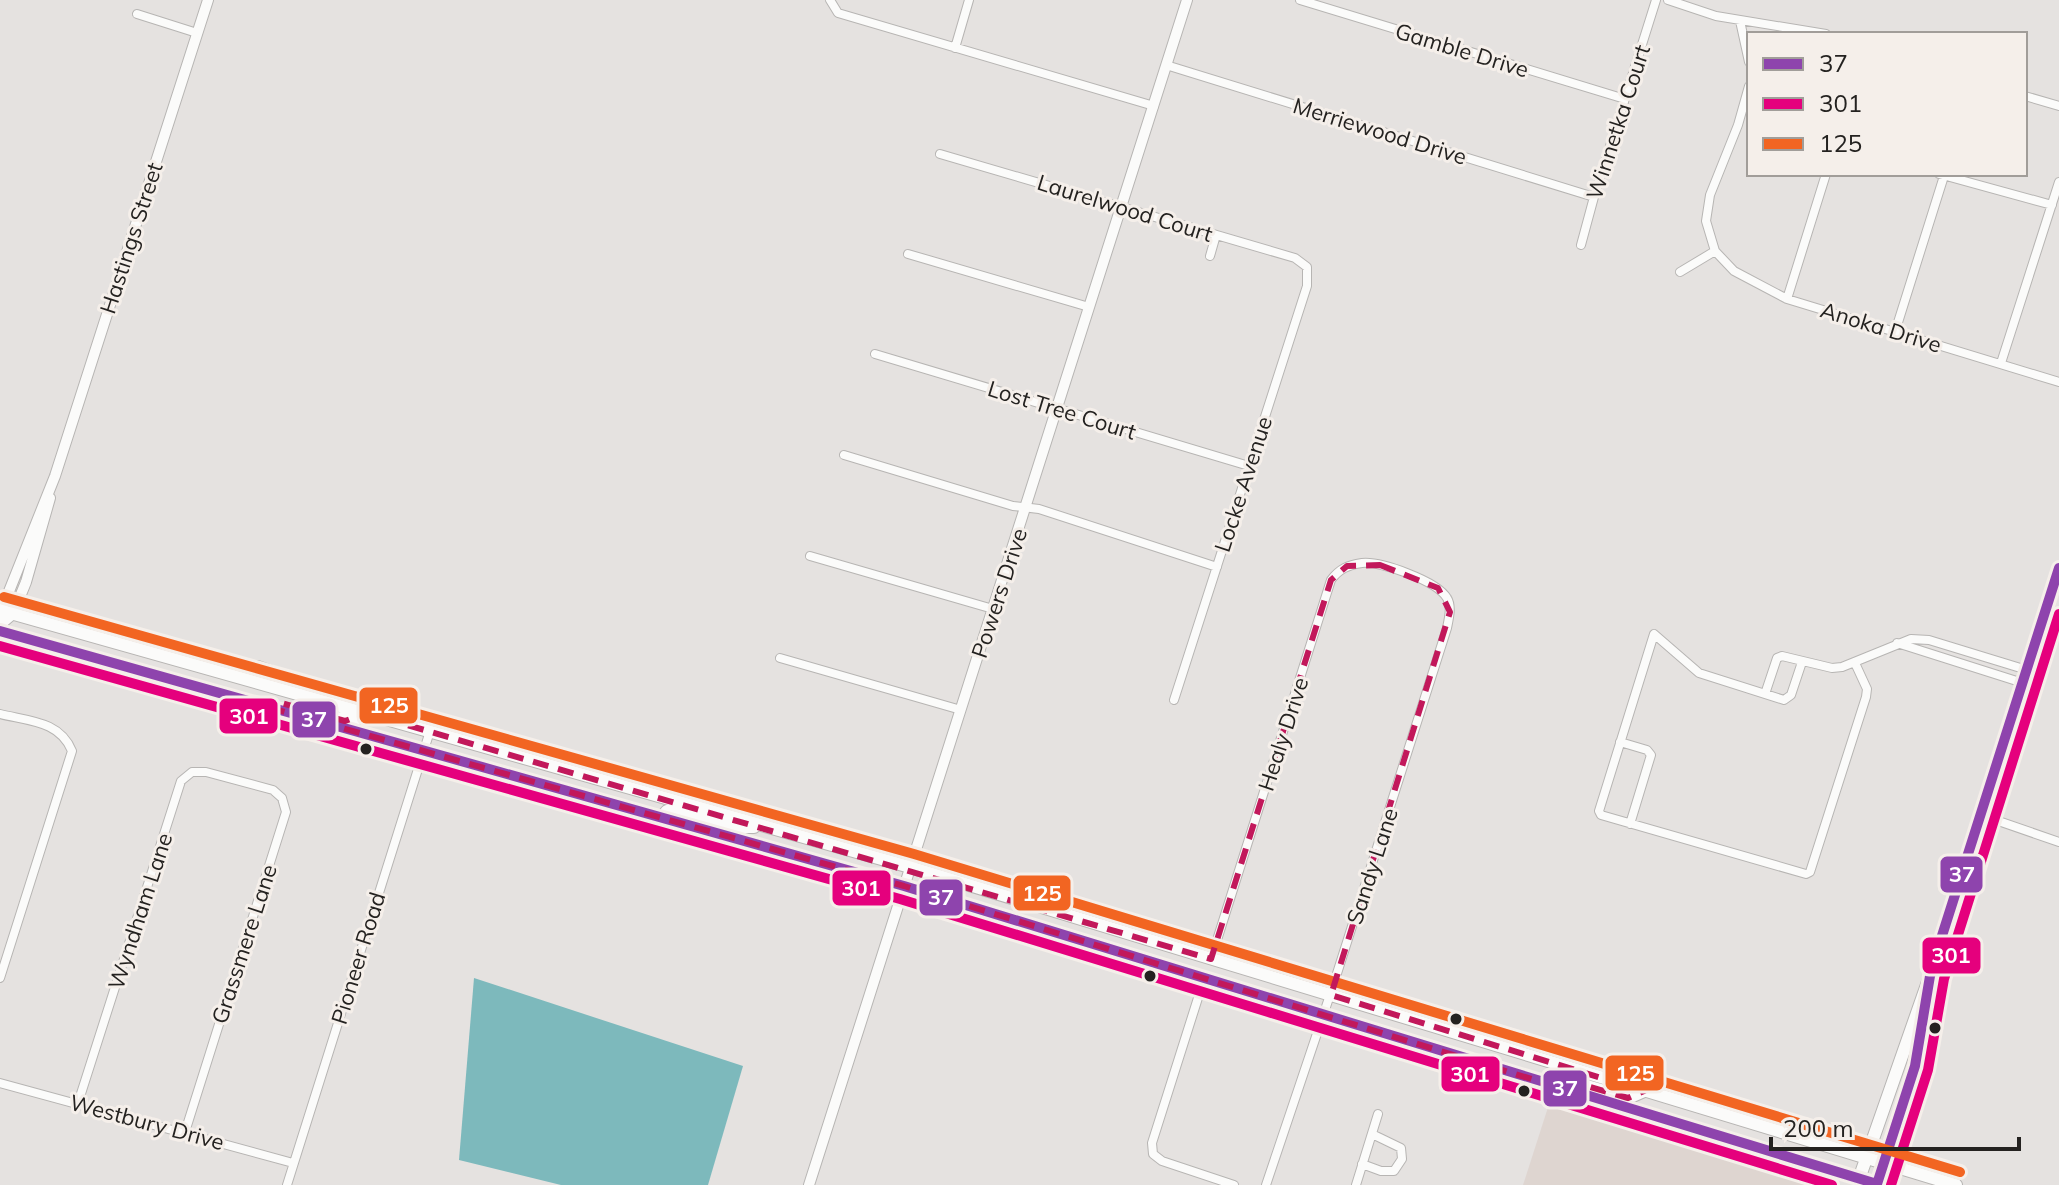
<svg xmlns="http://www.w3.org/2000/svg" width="2059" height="1185" viewBox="0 0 2059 1185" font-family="Mulish,sans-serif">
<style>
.built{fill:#ded5d0}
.water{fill:#7db9bc}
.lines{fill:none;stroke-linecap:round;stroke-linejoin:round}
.minor-casing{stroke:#b7b5b3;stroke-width:10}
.tertiary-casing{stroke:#b7b5b3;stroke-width:12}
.secondary-casing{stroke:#b7b5b3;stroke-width:14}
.minor{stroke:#fbfbfa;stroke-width:8}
.tertiary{stroke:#fbfbfa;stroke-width:10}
.secondary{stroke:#fbfbfa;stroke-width:12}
.bus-1-casing{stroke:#f5efea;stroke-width:16}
.bus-2-casing{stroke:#f5efea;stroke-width:16}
.bus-3-casing{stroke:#f5efea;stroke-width:16}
.bus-1{stroke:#8e44ad;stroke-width:10}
.bus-2{stroke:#e5007d;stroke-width:10}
.bus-3{stroke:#f26522;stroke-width:10}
.marked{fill:none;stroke:#c2185b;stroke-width:6;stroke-dasharray:16 10;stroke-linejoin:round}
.bus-dot{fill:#242220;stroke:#f5efea;stroke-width:3}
.labels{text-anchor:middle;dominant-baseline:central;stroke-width:6;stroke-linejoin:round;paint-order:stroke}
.street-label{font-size:22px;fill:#242220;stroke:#f5efea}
.line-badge{stroke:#f5efea;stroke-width:3}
.badge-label{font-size:22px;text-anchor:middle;font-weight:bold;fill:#fff}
</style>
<rect width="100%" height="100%" fill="#e5e2e0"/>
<path class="built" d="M1550 1101 1817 1185H1523Z"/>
<path class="water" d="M474 978 743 1066 708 1185H561L459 1160Z"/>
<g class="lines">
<defs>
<path id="minor" d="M830 0 838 13 1154 106
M1300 0 1625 99
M1668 0 1716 16 1826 34
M137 14 197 33
M1740 21 1749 62
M955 48 969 0
M1166 65 1594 197
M1749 86 1738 125 1710 195 1706 221 1715 251 1734 271 1787 299 2059 382
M2025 96 2059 106
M940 154 1295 258 1307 267V286L1174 700
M1939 174 2052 205
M1581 245 1594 197 1656 0
M908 254 1089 307
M1210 256 1216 235
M1680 272 1715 251
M1787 299 1826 174
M1895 332 1944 176
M875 354 1249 466
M2001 363 2059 182
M844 455 1013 506 1039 509 1217 567
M810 556 993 609
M1897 643 2023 683
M780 658 961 710
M1802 662 1791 695 1784 700 1699 673 1654 634 1599 811 1601 815 1806 874 1810 872 1866 697 1867 689 1855 663
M258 665 311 684 348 694
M1765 694 1777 658 1782 656 1832 668 1842 667 1911 639 1929 640 2027 670
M0 714C29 721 60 721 72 751L0 978
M1620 742 1647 750 1651 755 1630 824
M1981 815 2059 842
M1211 959 1331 580C1339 569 1348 565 1362 563 1381 561 1437 581 1447 598 1452 606 1449 618 1447 628L1333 986 1266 1185
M1204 979 1152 1143 1153 1154 1162 1161 1234 1185
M0 1083 293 1163
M78 1103 181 781 192 772H206L273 790 282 798 286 812 185 1132
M1362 1164 1381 1171H1394L1402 1159 1401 1148 1372 1134
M287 1185 430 731
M1356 1185 1378 1114"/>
<path id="tertiary" d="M0 614 55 476 208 0
M0 625 13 614 26 582 50 498
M809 1185 1187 0
M1876 1185 1884 1164"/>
<path id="secondary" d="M0 610 910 867 1956 1185
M0 631 904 886 1879 1185
M331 717 354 721 366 713
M661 818 667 811 675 809 738 827H754
M1564 1089 1580 1084 1628 1098 1644 1091
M1884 1164 1915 1066 1926 1003
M1859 1179 1930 976 2059 568"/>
</defs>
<use href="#minor" class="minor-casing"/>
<use href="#tertiary" class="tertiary-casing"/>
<use href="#secondary" class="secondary-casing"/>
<use href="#minor" class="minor"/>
<use href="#tertiary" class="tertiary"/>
<use href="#secondary" class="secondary"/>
<defs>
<path id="bus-1" d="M0 631 904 886 1877 1184
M1877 1184 1915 1066 1930 976 1940 942 2059 568"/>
<path id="bus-2" d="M0 646 900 899 1832 1185
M1891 1185 1928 1070 1944 979 2059 614"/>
<path id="bus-3" d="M4 597 914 854 1960 1172"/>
</defs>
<use href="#bus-1" class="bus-1-casing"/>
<use href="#bus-2" class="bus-2-casing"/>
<use href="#bus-3" class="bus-3-casing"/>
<use href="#bus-1" class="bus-1"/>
<use href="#bus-2" class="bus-2"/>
<use href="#bus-3" class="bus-3"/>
</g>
<path class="marked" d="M1380 565 1438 588 1450 612 1331 995 1644 1091 1628 1098 1580 1084 1564 1089 904 886 246 701 278 702 345 721 366 713 1211 959 1331 580 1347 566Z"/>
<g class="bus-dot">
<circle cx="366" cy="749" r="7"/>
<circle cx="1150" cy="976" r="7"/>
<circle cx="1456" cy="1019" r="7"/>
<circle cx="1935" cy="1028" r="7"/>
<circle cx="1524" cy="1091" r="7"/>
</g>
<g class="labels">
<g class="street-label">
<text transform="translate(1462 50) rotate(17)">Gamble Drive</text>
<text transform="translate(1618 122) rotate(-72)">Winnetka Court</text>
<text transform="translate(1380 131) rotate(17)">Merriewood Drive</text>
<text transform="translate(1125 208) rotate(17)">Laurelwood Court</text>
<text transform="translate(131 238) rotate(-72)">Hastings Street</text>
<text transform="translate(1881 327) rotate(17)">Anoka Drive</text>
<text transform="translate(1062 410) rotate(17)">Lost Tree Court</text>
<text transform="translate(1243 484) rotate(-72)">Locke Avenue</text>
<text transform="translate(999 593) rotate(-72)">Powers Drive</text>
<text transform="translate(1283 734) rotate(-72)">Healy Drive</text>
<text transform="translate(1372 866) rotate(-72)">Sandy Lane</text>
<text transform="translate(140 911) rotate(-72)">Wyndham Lane</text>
<text transform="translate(244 944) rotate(-72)">Grassmere Lane</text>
<text transform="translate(358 958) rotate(-73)">Pioneer Road</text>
<text transform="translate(147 1122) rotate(15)">Westbury Drive</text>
</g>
</g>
<g class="line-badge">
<rect x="358" y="686" width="61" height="39" rx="8" fill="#f26522"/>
<rect x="218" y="697" width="61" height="38" rx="8" fill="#e5007d"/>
<rect x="291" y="700" width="46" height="39" rx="8" fill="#8e44ad"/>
<rect x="1939" y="855" width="45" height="39" rx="8" fill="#8e44ad"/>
<rect x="831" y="869" width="61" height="38" rx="8" fill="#e5007d"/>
<rect x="1012" y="874" width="60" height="38" rx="8" fill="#f26522"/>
<rect x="918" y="878" width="46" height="39" rx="8" fill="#8e44ad"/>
<rect x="1921" y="936" width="61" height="39" rx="8" fill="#e5007d"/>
<rect x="1604" y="1054" width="61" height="38" rx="8" fill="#f26522"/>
<rect x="1440" y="1055" width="61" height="38" rx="8" fill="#e5007d"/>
<rect x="1542" y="1069" width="46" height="39" rx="8" fill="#8e44ad"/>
</g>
<g class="badge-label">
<text x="389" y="713">125</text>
<text x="249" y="724">301</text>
<text x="314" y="727">37</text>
<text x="1962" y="882">37</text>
<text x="861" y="896">301</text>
<text x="1042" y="901">125</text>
<text x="941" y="905">37</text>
<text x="1951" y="963">301</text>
<text x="1635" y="1081">125</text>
<text x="1470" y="1082">301</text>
<text x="1565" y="1096">37</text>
</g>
<rect x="1747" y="32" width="280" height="144" fill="#f5efea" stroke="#a19d99" stroke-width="2"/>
<rect x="1763" y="58" width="40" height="12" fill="#8e44ad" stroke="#a19d99" stroke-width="2"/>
<text x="1819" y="72" font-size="24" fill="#242220">37</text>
<rect x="1763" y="98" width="40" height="12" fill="#e5007d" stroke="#a19d99" stroke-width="2"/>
<text x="1819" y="112" font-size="24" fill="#242220">301</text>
<rect x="1763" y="138" width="40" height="12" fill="#f26522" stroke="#a19d99" stroke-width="2"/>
<text x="1819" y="152" font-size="24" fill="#242220">125</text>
<path d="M1771 1137v12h248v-12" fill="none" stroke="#242220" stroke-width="4"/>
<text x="1783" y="1137" font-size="24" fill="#242220" stroke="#f5efea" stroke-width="6" paint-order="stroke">200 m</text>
</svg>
